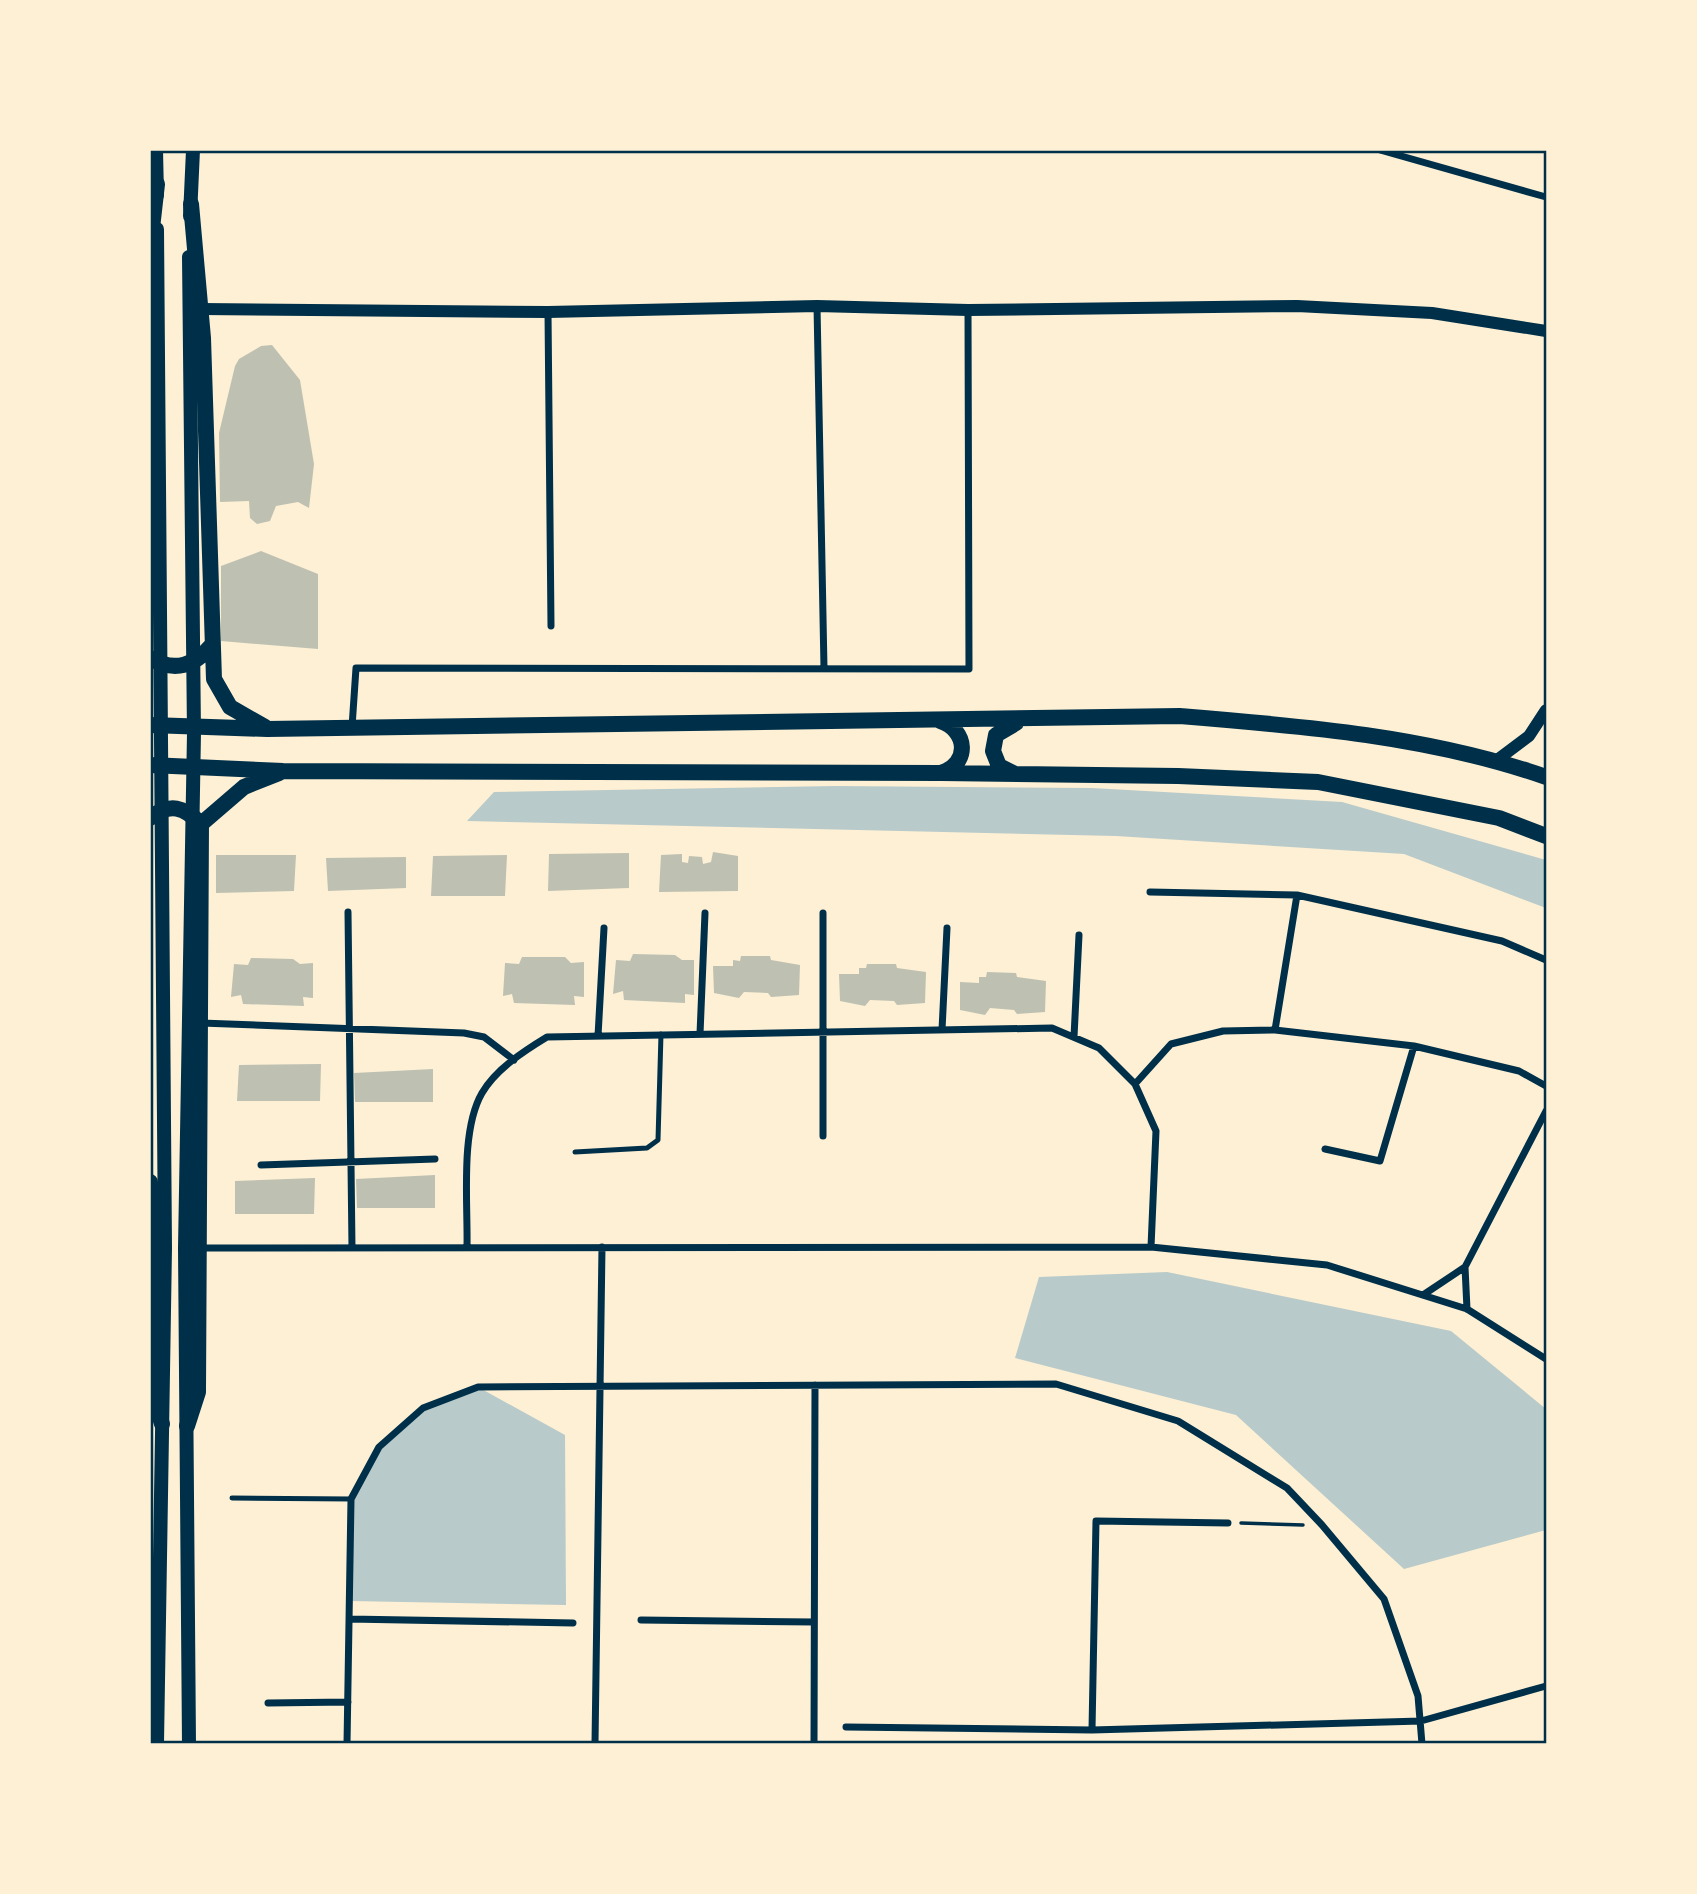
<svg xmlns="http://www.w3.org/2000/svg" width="1697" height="1894" viewBox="0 0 1697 1894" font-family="'Times New Roman',serif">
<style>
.green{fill:#b9caca}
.building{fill:#bec0b2}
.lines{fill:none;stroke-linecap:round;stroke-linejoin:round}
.path{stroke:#003049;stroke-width:3.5}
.service{stroke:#003049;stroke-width:5}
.minor{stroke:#003049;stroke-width:7}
.tertiary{stroke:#003049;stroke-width:12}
.secondary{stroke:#003049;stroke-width:14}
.primary{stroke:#003049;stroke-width:16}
.neatline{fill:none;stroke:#003049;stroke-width:2.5}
</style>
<rect width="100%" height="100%" fill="#fdf0d5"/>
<path class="green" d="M835 786 1092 788 1342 802 1546 860V908L1404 854 1116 836 467 821 494 792Z
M1167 1272 1451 1331 1546 1409V1530L1404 1569 1236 1415 1015 1358 1039 1277Z
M478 1387 565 1435 566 1605 350 1601 351 1499 379 1447 423 1408Z"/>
<path class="building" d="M272 345 300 380 314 464 309 508 298 502 276 506 270 521 257 524 250 518 249 501 220 502 219 433 235 366 239 359 261 346Z
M261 551 318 574V649L221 641V566Z
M713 852 738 856V891L659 892 661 855 682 854V862L688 863 689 856 702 857 703 864 711 862Z
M629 853V888L548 891 549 854Z
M216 855H296L294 891 216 893Z
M507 855 505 896H431L433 856Z
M406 857V888L328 891 326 858Z
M633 954 675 955 682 960H694V995L685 994V1003L624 1000 623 991 613 994 616 960 630 961Z
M741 956H770L771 960 800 965 799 995 771 997 768 993 744 992 739 998 714 993 713 966H733V960L740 961Z
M522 957H565L571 963 584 962V997L574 996 575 1005 514 1003 512 994 503 996 505 963 519 964Z
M251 958 293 959 300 964 313 963V998L303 997 304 1006 243 1004 241 995 231 997 234 964 248 965Z
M867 964H896L897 968 926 972 925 1003 897 1005 894 1001 870 1000 865 1006 840 1001 839 974H859V968H866Z
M987 972 1016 973 1017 977 1046 981 1045 1012 1017 1014 1014 1010 990 1008 985 1015 960 1010V982L979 983V977H986Z
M321 1064 320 1101H237L239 1065Z
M433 1069V1102H355L354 1073Z
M435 1175V1208H357L356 1179Z
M315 1178 314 1214H235V1181Z"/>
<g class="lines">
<path class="path" d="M1241 1523 1303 1525"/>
<path class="service" d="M575 1152 647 1148 658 1140 661 1034
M232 1498 351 1499"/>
<path class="minor" d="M1380 150 1546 197
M817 306 824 668
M548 312 551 626
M352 727 356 668 969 669 968 310
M1150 892 1297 895 1502 941 1546 960
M348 912 352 1248
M823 913V1136
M201 1023 464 1033 484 1037 514 1060
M942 1030 947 928
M1275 1030 1297 895
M700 1034 705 913
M598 1036 604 928
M1074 1037 1079 935
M1135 1084 1171 1044 1223 1031 1275 1030 1414 1046 1519 1071 1546 1086
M1325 1149 1380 1161 1414 1046
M261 1165 435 1159
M467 1247C468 1203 460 1131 482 1093 496 1069 524 1051 547 1037L1052 1028 1099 1048 1135 1084 1156 1131 1151 1247
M198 1248 1151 1247 1327 1265 1467 1309 1546 1359
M1465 1267 1546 1111
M1423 1295 1465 1267 1467 1309
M349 1619 573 1623
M641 1620 814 1622
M268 1703 348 1702
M846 1727 1092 1730 1421 1721 1546 1686
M1092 1730 1096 1521 1228 1523
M347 1744 351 1499 379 1447 423 1408 478 1387 1056 1384 1178 1421 1287 1488 1322 1525 1384 1599 1418 1696 1422 1744
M595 1744 602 1247
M814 1744 815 1385"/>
<path class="tertiary" d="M201 309 548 312 817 306 968 310 1297 306 1432 313 1546 331
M1497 760 1529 736 1546 710"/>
<path class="secondary" d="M156 150 157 195
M190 216 193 150
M157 1744 165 1248 157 229
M189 1744 185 1248 194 733 189 257"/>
<path class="primary" d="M191 204 203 338 214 679 230 707 265 727
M150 246 157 184
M150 658C175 673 195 665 212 645
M940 721C968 730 970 764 941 773
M150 725 267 729 1180 716C1303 726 1429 736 1546 777
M150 765 283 771 941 773 1178 776 1318 782 1499 818 1546 836
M1015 774 999 766 993 751 996 735 1016 723
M150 818C170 802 184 807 201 824
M150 1182 151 1388 162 1424
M187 1426 198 1392 201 824 244 787 279 773"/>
</g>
<rect width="1697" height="1894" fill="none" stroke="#fdf0d5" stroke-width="304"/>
<rect x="152" y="152" width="1393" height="1590" class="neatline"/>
</svg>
